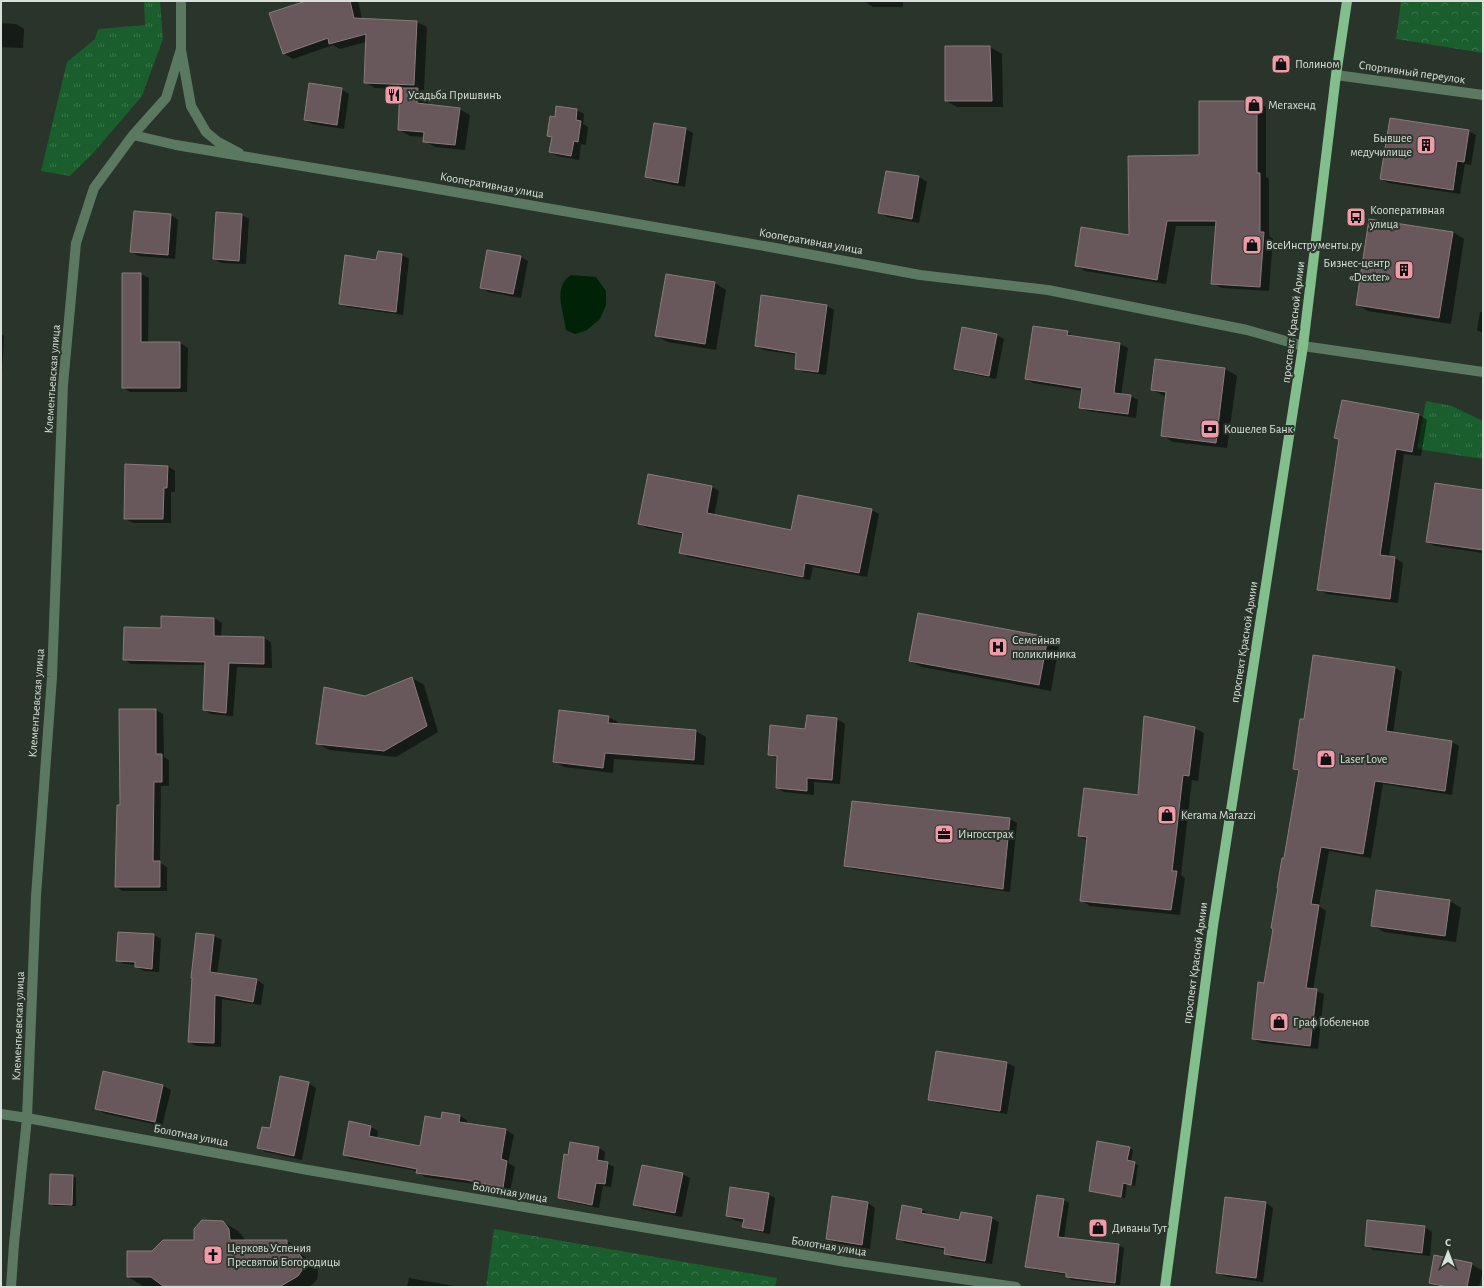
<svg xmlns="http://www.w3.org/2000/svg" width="1484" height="1288" viewBox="0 0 1484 1288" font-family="'Alegreya Sans',sans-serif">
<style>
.grass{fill:url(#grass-tufts)}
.park{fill:url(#park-crowns)}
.water{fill:#002207}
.shadow{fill:#0007}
.building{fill:#69585b;stroke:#8c7a7c}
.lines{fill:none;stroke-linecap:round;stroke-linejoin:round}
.minor{stroke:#5b7860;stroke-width:10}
.major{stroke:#83be8d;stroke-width:10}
.labels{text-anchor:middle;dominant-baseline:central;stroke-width:4;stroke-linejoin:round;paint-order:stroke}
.poi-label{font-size:12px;fill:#d9e0da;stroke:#29342a;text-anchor:start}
.street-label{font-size:12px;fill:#d9e0da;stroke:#29342a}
</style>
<defs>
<pattern id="grass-tufts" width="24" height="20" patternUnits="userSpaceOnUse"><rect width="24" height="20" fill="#1a5e2d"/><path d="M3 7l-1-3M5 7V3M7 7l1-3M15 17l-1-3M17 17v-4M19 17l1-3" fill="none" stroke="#3b754b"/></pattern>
<pattern id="park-crowns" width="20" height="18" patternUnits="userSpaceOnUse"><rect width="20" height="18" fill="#1a5e2d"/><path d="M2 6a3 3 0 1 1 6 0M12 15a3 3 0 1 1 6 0" fill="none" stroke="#3b754b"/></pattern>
</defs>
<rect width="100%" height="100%" fill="#29342a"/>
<path class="grass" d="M144 1H160L163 39 142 96 94 152 70 176 41 171 67 62 95 39 98 29 145 25Z
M1426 401 1452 406 1483 421V459L1417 449Z"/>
<path class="park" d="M1401 1H1483V53L1396 39Z
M494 1229 777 1278 775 1287H486Z"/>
<path class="water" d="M571 275 596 277 606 291V305L600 319 587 330 575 334 566 330C564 312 552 287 571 275Z"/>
<path class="shadow" d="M310 1H358L362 19 417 22 427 27 424 90H419L428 95V106L459 109 470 115 465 150 435 147 424 141 425 137 410 136 399 130 401 89 375 88 365 82 366 42 340 49 333 45 293 59 283 53Z
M864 1H903V7H873Z
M1 23 16 24 24 29 23 48 1 47Z
M946 47H990L1002 54 1003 107H957L946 101Z
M341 89 349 94 344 129 312 124 305 120Z
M1257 102 1266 107V177L1269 179V236L1273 239 1269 291 1222 288 1212 283 1216 226H1176L1166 284 1085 271 1076 265 1130 236 1200 156Z
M576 110 584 114 583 124 588 127 586 145 581 144 579 160 558 156 550 152 552 138 548 136 556 118Z
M685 129 693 133 685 187 654 181 646 176Z
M1468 131 1476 135 1471 165 1465 164 1460 194 1389 183 1381 179Z
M886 172 919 177 927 182 919 223 887 217 879 212Z
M135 212 171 215 178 220 175 259 139 256 131 252Z
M242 215 249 219 246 264 221 263 214 259Z
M1453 232 1464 239 1451 324 1368 311 1357 305Z
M379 252 402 255 409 259 403 315 347 307 340 303 377 261Z
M521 257 528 261 521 298 488 292 481 287Z
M123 274H141L149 278 148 343H180L188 348 187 392H130L123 387Z
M666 276 715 283 726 290 716 350 668 342 656 336Z
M827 306 834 310 826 375 804 372 796 368 797 355 763 350 756 345Z
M1480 312H1483V333L1477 330Z
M1067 332 1075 337 1120 344 1128 348 1121 395 1130 396 1138 400 1136 418 1088 411 1080 407 1083 391 1033 383 1026 379Z
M1 334 4 336 1 392Z
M996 335 1004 339 996 379 962 372 955 368Z
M1156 361 1225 369 1237 376 1227 448 1173 442 1162 435 1167 397 1152 390Z
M1419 415 1427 420 1421 456 1404 454 1389 557 1395 558 1403 563 1398 603 1327 594 1318 589 1340 440 1335 438Z
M168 466 175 471V492H171V523H133L125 519Z
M712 487 719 491 714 516 792 531 871 510 879 514 867 577 813 567 810 580 688 557 681 552 684 535 647 528 639 524Z
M1483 491V553L1435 546 1427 542Z
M918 614 1048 638 1059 645 1051 691 922 667 910 661Z
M214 618 222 623 221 637 264 638 271 642 272 668 237 667 233 716 211 714 204 710 206 665 131 664 124 659 162 629Z
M1394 667 1402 672 1393 733 1452 742 1459 746 1452 795 1383 784 1371 858 1329 851 1319 906 1326 911 1313 990 1324 994 1318 1049 1261 1043 1253 1039 1265 984 1299 771 1294 768 1305 720Z
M412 678 424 685 438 732 396 757 329 750 317 743 366 697Z
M156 710 163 714 164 757 169 760V786H161L160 863 167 867V891H123L116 887 121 806Z
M807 716 837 719 845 724 840 784 814 782V795L784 792 777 788 778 759 769 754 806 730Z
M608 717 618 722V725L696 731 706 737 704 765 614 759 613 773 564 767 554 761Z
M1194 728 1204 733 1198 781 1192 780 1181 875 1185 878 1180 915 1090 906 1081 900 1088 841 1079 836 1139 796Z
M1010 819 1017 823 1010 892 853 869 845 865Z
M1450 901 1461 908 1456 942 1384 932 1372 925Z
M197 934 214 936 222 940 217 974 257 980 264 985 261 1005 222 999 221 1047 197 1046 189 1042Z
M154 935 161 939 159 972 144 971 136 967V965L125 964 117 960Z
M937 1052 1007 1063 1015 1067 1007 1114 937 1103 929 1099Z
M104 1072 163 1086 171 1090 162 1126 103 1113 96 1108Z
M308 1083 316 1088 302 1160 266 1152 258 1148 271 1129Z
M460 1116 467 1120V1124L506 1130 514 1135 508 1163 515 1167 510 1192 475 1184 425 1177 417 1171 351 1159 344 1155 350 1122 371 1127 378 1131 377 1139 421 1147 442 1120Z
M599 1148 605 1152 604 1162 614 1167 611 1187 603 1186 599 1208 566 1201 559 1197 569 1156Z
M1129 1148 1133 1150 1131 1162 1138 1165 1135 1186 1127 1184 1125 1198 1093 1192 1090 1190Z
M682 1174 690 1178 682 1217 642 1209 635 1204Z
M73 1176 76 1178V1206H54L50 1204Z
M768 1194 775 1198 770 1234 750 1230 744 1226V1222L734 1220 727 1216Z
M1037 1196 1064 1200 1069 1203 1064 1239 1118 1245 1124 1248 1120 1285 1072 1280 1067 1277V1275L1032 1269 1026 1266Z
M833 1198 868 1203 875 1208 870 1249 835 1243 827 1238Z
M1266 1203 1273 1208 1263 1282 1224 1276 1217 1272Z
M921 1210 929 1214V1216L960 1221 991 1218 999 1222 992 1264 952 1258 945 1253 946 1250 905 1243 897 1238Z
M223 1222 238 1231 244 1238 245 1241H287L302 1250V1255L313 1262 317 1267 318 1273 317 1279 313 1284 309 1287H167L164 1286H143L128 1277 152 1252 195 1241Z
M1425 1227 1432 1232 1430 1256 1373 1250 1366 1245Z
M1471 1264 1483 1271 1479 1287H1438L1430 1282Z
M409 1278 460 1287H407Z"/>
<path class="building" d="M306 1H350L354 18 417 21 414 85 364 83 366 34 329 44 328 38 283 54 269 13Z
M945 46H990L992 101H945Z
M309 83 342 88 337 125 304 120Z
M400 88H418L417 103 460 108 455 145 423 142 424 132 398 130Z
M1199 101H1257V173H1260V232H1264L1260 287 1211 284 1216 221H1167L1157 280 1075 266 1081 227 1129 235 1128 156 1199 155Z
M556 106 577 109 576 120 581 121 578 142 574 141 571 156 549 152 552 137 547 136 550 116 555 117Z
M1390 118 1469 130 1464 162 1457 161 1453 190 1380 179Z
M654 123 686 128 678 183 645 177Z
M886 171 919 176 912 219 878 213Z
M134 211 171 214 168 255 130 252Z
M216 212 242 214 239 261 213 259Z
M1369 219 1453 232 1439 318 1356 305Z
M487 250 521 256 513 294 480 288Z
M378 251 402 254 396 312 339 304 345 255 376 260Z
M122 273H141V342H180V388H122Z
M666 274 715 282 705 344 655 336Z
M761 295 827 305 818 372 795 369 796 353 755 346Z
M1033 326 1068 331 1067 335 1120 343 1114 393 1131 395 1128 414 1079 408 1082 388 1025 379Z
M962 327 997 334 989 376 954 369Z
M1155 359 1225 368 1216 443 1161 436 1166 392 1151 390Z
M1342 400 1419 414 1412 452 1396 449 1380 555 1395 557 1390 599 1317 590 1339 439 1334 438Z
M125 464 168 466 167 488H164L163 519H124Z
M648 474 712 486 707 513 791 530 798 495 872 509 859 573 805 563 803 577 679 553 683 533 638 524Z
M1435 483 1483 490V550L1426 542Z
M918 613 1048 637 1039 685 909 661Z
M161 616 214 618V636L264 637V664L229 663 226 713 203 710 205 662 123 660 124 627 161 628Z
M1313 655 1395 667 1386 731 1452 741 1445 791 1375 781 1363 854 1321 847 1311 904 1319 905 1306 988 1317 989 1310 1046 1252 1039 1258 982 1264 983 1273 929 1271 928 1278 888H1277L1282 858H1284L1299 770 1293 769 1300 719H1304Z
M412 677 427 726 384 751 316 744 324 687 365 696Z
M119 709H156V754H162V782H154L153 861H160V887H115L117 805H120Z
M559 710 609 716 608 723 696 730 694 760 605 753 603 768 553 762Z
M807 715 837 718 832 780 807 778V791L776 788 777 756 768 755 770 725 805 729Z
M1144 716 1195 727 1189 776 1183 775 1172 871H1177L1171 910 1080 901 1087 837 1078 836 1084 788 1138 795Z
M852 801 1010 818 1003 889 844 866Z
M1376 890 1450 900 1445 936 1371 926Z
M118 932 154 934 152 969 135 967V962L116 961Z
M196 933 214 935 210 972 257 979 253 1002 215 995 214 1043 188 1042 192 978H191Z
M936 1051 1007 1062 1000 1111 928 1100Z
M103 1071 163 1085 155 1122 95 1109Z
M280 1076 309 1082 294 1156 257 1148 262 1127 270 1128Z
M442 1112 460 1115 459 1122 506 1129 501 1159 507 1161 503 1188 467 1180 416 1173 417 1169 343 1155 349 1121 371 1126 369 1136 420 1146 425 1116 441 1119Z
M1097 1141 1130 1147 1127 1160 1135 1162 1131 1185 1123 1183 1121 1197 1089 1191Z
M570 1142 599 1147 597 1160 608 1162 605 1184 596 1183 592 1205 558 1198 564 1154 568 1155Z
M642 1165 683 1173 675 1213 633 1205Z
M50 1174 73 1175 72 1205 49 1204Z
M730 1187 769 1193 763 1231 742 1227 744 1219 726 1216Z
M1037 1195 1064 1199 1058 1237 1119 1244 1115 1283 1066 1277V1273L1025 1267Z
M832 1196 868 1202 862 1245 826 1239Z
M1225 1197 1266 1202 1256 1278 1216 1273Z
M902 1205 922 1209 921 1213 959 1220 961 1212 992 1217 985 1261 944 1254 945 1248 896 1239Z
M202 1220 223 1221 229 1229 230 1240H287V1245L298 1252 302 1258 303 1264 302 1270 298 1276 281 1286H163L151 1277H127V1251H152L163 1240H194V1229Z
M1367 1220 1425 1226 1422 1253 1365 1246Z
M1434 1255 1472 1263 1467 1287H1447L1429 1283Z"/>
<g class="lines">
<path class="minor" d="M181 50 191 106 206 132 218 142 239 153
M1336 75 1483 95
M133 135 176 145 386 180 781 249 920 275 1048 290 1247 330 1303 346 1483 372
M1 1114 27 1118 308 1170 846 1262 1016 1287
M11 1287 14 1244 27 1118 36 896 52 677 63 385 76 243 94 188 133 135 166 98 181 49V1"/>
<path class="major" d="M1165 1287 1213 926 1303 346 1336 75 1347 1"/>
</g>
<defs>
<symbol id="shop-square" viewBox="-11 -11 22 22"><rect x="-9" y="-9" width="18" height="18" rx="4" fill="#f39aaa" stroke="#29342a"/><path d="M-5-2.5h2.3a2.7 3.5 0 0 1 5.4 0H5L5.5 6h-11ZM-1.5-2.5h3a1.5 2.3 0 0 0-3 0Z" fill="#111"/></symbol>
<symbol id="restaurant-square" viewBox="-11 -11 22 22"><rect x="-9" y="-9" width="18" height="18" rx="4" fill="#f39aaa" stroke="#29342a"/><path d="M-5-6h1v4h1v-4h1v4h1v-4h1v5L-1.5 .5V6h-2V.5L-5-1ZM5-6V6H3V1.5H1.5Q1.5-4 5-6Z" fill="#111"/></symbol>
<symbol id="building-square" viewBox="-11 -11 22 22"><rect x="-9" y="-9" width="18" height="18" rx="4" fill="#f39aaa" stroke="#29342a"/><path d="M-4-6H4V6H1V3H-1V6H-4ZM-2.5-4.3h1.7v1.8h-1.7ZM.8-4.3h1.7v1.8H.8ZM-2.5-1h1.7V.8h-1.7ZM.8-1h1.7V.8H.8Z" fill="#111"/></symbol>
<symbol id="bus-square" viewBox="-11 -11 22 22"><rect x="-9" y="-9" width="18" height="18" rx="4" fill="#f39aaa" stroke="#29342a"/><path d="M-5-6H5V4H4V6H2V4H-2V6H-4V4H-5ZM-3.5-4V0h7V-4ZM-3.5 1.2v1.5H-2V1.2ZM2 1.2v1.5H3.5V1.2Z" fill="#111"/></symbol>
<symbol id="bank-square" viewBox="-11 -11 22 22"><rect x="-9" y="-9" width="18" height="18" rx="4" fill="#f39aaa" stroke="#29342a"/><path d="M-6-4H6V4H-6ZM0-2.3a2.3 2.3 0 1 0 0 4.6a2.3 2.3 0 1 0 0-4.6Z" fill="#111"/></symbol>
<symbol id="hospital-square" viewBox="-11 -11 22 22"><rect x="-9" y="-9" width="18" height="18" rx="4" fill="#f39aaa" stroke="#29342a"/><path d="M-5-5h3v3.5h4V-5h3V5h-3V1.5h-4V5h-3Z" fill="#111"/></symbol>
<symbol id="office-square" viewBox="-11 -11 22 22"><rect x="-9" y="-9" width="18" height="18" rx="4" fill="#f39aaa" stroke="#29342a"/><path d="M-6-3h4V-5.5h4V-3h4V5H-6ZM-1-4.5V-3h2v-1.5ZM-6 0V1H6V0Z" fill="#111"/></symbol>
<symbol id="church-square" viewBox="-11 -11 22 22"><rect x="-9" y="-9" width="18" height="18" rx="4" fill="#f39aaa" stroke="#29342a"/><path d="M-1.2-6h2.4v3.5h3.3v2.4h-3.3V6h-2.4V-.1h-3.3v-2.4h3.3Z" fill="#111"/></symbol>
</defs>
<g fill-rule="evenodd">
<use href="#shop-square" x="1270" y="53" width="22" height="22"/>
<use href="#restaurant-square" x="383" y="84" width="22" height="22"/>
<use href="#shop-square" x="1243" y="94" width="22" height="22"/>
<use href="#building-square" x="1415" y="134" width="22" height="22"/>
<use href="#bus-square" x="1345" y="206" width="22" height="22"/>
<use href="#shop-square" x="1241" y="234" width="22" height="22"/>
<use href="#building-square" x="1393" y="259" width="22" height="22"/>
<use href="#bank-square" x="1199" y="418" width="22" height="22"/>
<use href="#hospital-square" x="987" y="636" width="22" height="22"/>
<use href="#shop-square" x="1315" y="748" width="22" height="22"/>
<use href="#shop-square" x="1156" y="804" width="22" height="22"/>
<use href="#office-square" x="933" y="823" width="22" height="22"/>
<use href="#shop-square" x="1268" y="1011" width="22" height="22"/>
<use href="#shop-square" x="1087" y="1217" width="22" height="22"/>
<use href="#church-square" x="202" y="1244" width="22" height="22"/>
</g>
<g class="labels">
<g class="poi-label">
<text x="1295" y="64">Полином</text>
<text x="408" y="95">Усадьба Пришвинъ</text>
<text x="1268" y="105">Мегахенд</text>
<text x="1412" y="138" text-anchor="end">Бывшее<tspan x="1412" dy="14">медучилище</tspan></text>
<text x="1370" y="210">Кооперативная<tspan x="1370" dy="14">улица</tspan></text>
<text x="1266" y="245">ВсеИнструменты.ру</text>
<text x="1390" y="263" text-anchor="end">Бизнес-центр<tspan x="1390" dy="14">«Dexter»</tspan></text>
<text x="1224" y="429">Кошелев Банк</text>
<text x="1012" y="640">Семейная<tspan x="1012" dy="14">поликлиника</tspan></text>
<text x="1340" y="759">Laser Love</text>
<text x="1181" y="815">Kerama Marazzi</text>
<text x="958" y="834">Ингосстрах</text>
<text x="1293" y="1022">Граф Гобеленов</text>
<text x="1112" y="1228">Диваны Тут</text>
<text x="227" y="1248">Церковь Успения<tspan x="227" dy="14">Пресвятой Богородицы</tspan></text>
</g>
<g class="street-label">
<text transform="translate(1412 72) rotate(8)">Спортивный переулок</text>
<text transform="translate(492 185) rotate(10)">Кооперативная улица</text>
<text transform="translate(811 241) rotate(10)">Кооперативная улица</text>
<text transform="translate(1293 322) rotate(-83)">проспект Красной Армии</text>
<text transform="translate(52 379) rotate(-86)">Клементьевская улица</text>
<text transform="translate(1244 642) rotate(-81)">проспект Красной Армии</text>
<text transform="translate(36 703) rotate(-86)">Клементьевская улица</text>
<text transform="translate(1195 963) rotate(-82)">проспект Красной Армии</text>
<text transform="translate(18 1026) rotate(-88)">Клементьевская улица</text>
<text transform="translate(191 1135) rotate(11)">Болотная улица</text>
<text transform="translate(510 1192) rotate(10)">Болотная улица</text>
<text transform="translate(829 1246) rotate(9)">Болотная улица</text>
</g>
</g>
<rect width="1484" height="1288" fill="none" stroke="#d9e0da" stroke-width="4"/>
<g transform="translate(1448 1252)" stroke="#29342a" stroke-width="3" paint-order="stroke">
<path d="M0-3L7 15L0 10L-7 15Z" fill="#d9e0da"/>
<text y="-6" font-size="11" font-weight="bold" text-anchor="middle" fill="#d9e0da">С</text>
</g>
</svg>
